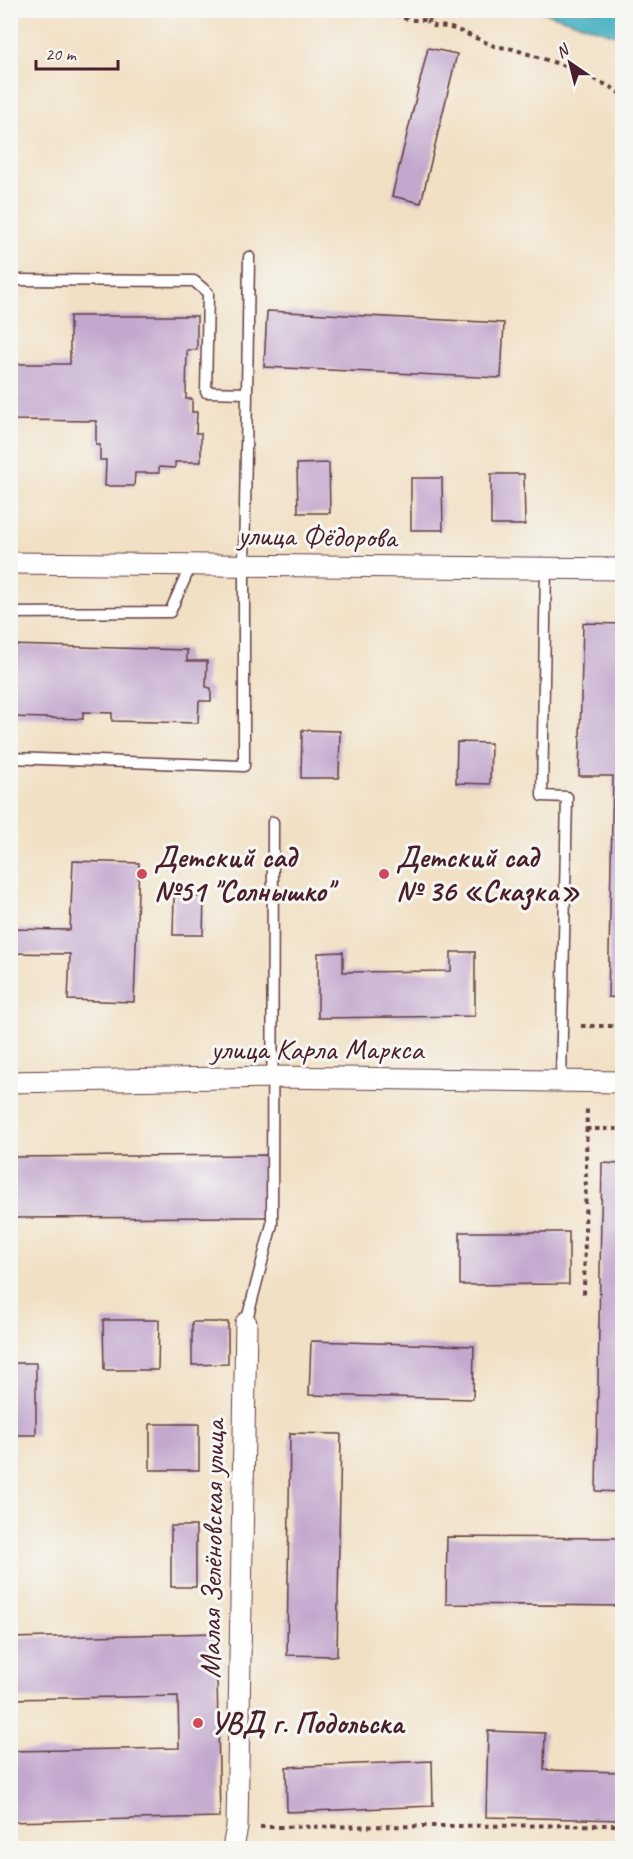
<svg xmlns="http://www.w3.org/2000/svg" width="633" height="1859" viewBox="0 0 633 1859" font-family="Caveat,sans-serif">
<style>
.water{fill:#44b0c1;stroke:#476876;stroke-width:1.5}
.building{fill:#c3a8ce}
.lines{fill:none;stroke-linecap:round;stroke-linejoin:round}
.lane-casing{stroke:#633c42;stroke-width:13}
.street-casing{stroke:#633c42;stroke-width:23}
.path{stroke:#633c42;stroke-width:4;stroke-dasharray:4.5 4.5;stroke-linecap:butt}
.lane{stroke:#fff;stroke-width:10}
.street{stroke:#fff;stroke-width:21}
.poi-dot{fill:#d1495b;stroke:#f6f6f2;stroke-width:2}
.labels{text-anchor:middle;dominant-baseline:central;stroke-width:6;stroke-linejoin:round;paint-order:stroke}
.street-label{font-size:30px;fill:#4a1f2b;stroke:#f6f6f2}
.poi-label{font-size:30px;font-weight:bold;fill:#4a1f2b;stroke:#f6f6f2;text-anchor:start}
</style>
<rect width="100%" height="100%" fill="#f6f6f2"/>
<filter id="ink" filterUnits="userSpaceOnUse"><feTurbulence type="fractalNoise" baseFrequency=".0167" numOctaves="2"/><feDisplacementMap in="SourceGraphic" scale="12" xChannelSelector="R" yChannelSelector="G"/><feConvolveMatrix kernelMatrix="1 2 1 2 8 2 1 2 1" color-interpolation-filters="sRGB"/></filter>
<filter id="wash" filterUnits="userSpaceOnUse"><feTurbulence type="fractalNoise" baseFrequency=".008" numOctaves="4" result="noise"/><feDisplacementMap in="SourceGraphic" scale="24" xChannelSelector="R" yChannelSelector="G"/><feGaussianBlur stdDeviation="1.35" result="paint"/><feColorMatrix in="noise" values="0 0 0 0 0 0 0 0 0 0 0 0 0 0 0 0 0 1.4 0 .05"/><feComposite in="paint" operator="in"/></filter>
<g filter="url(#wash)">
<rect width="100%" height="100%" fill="#f1e0c4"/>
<path class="water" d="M539 11H622V37Z"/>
<g id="blocks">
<path class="building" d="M428 48 457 54 421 203 392 196Z
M267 311 504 323 501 378 264 367Z
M70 316H197V350H187L186 399H192V412H197L196 433H201V462H175V468L159 467V473H135L134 486H105L106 460H100V445H96V421L10 420V364H70Z
M329 463 330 513H298L297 464Z
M491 474H524L525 525H491Z
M411 478H442L443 530H411Z
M583 623 622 624V998L608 997 613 776H579Z
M10 645 187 650V661H207L206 687 211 688V701H199L198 723 112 721V713L83 712V719L10 717Z
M302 730 340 731 339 778H301Z
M457 742 491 743 490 784 456 783Z
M73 861 139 863 134 1002 68 1000 70 954 10 953V929L70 930Z
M174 897H204L203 935H173Z
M343 952V972L451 971V952H475V1016L318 1018V953Z
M268 1155V1217L10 1218V1157Z
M602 1163 622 1164V1492L596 1491Z
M460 1232H569V1284L460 1285Z
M103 1320H159L158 1370H104Z
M192 1322H228V1364L192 1365Z
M311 1341 474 1346 473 1399 309 1395Z
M10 1363H36V1435H10Z
M150 1424H199V1470H150Z
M290 1433 341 1434 337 1656 287 1655Z
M171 1526H196V1587H171Z
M447 1537 622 1538V1606L446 1604Z
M216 1633 220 1817 10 1822V1751L179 1748 178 1696 10 1699V1638Z
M488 1731 545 1733 544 1770 622 1772V1820L486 1817Z
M432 1761 433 1806 287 1812 286 1767Z"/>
</g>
</g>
<g filter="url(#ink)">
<use href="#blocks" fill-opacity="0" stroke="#633c42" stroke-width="1.5"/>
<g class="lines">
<defs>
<path id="lane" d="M10 280 194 281 208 293 206 392 247 393 244 565V766L10 758
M247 393 249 257
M546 568 542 796 567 797 561 1081
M10 613 170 612 191 565
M246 1323 272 1224 273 822"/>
<path id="street" d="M10 563 622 569
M10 1082 274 1077 622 1082
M233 1848 237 1827 246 1323"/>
</defs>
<use href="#lane" class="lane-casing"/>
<use href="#street" class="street-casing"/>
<path class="path" d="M387 10C401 19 414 22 430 19L428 22 434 26 448 27 462 32 494 46 513 49 565 66 611 87 622 95
M581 1026H622
M586 1129H622
M584 1294 587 1106
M260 1827 622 1825"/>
<use href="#lane" class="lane"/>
<use href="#street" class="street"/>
</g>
</g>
<g class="poi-dot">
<circle cx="142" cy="874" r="6"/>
<circle cx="384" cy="874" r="6"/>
<circle cx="198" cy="1723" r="6"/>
</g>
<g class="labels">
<g class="street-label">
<text transform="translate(317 536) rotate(1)">улица Фёдорова</text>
<text x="317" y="1049">улица Карла Маркса</text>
<text transform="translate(212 1549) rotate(-89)">Малая Зелёновская улица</text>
</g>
<g class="poi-label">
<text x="154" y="857">Детский сад<tspan x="154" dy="34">№51 "Солнышко"</tspan></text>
<text x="396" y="857">Детский сад<tspan x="396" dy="34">№ 36 «Сказка»</tspan></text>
<text x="210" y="1723">УВД г. Подольска</text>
</g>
</g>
<rect width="633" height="1859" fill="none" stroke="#f6f6f2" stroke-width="36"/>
<g transform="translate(570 63) rotate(325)" stroke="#f6f6f2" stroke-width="4.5" paint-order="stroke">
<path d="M0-4.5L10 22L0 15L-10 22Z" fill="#4a1f2b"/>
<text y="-9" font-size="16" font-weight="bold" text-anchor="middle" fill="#4a1f2b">N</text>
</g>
<path d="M36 60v9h82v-9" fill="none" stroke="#4a1f2b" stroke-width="3"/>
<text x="45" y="60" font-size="18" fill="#4a1f2b" stroke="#f6f6f2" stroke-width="4.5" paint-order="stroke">20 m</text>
</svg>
